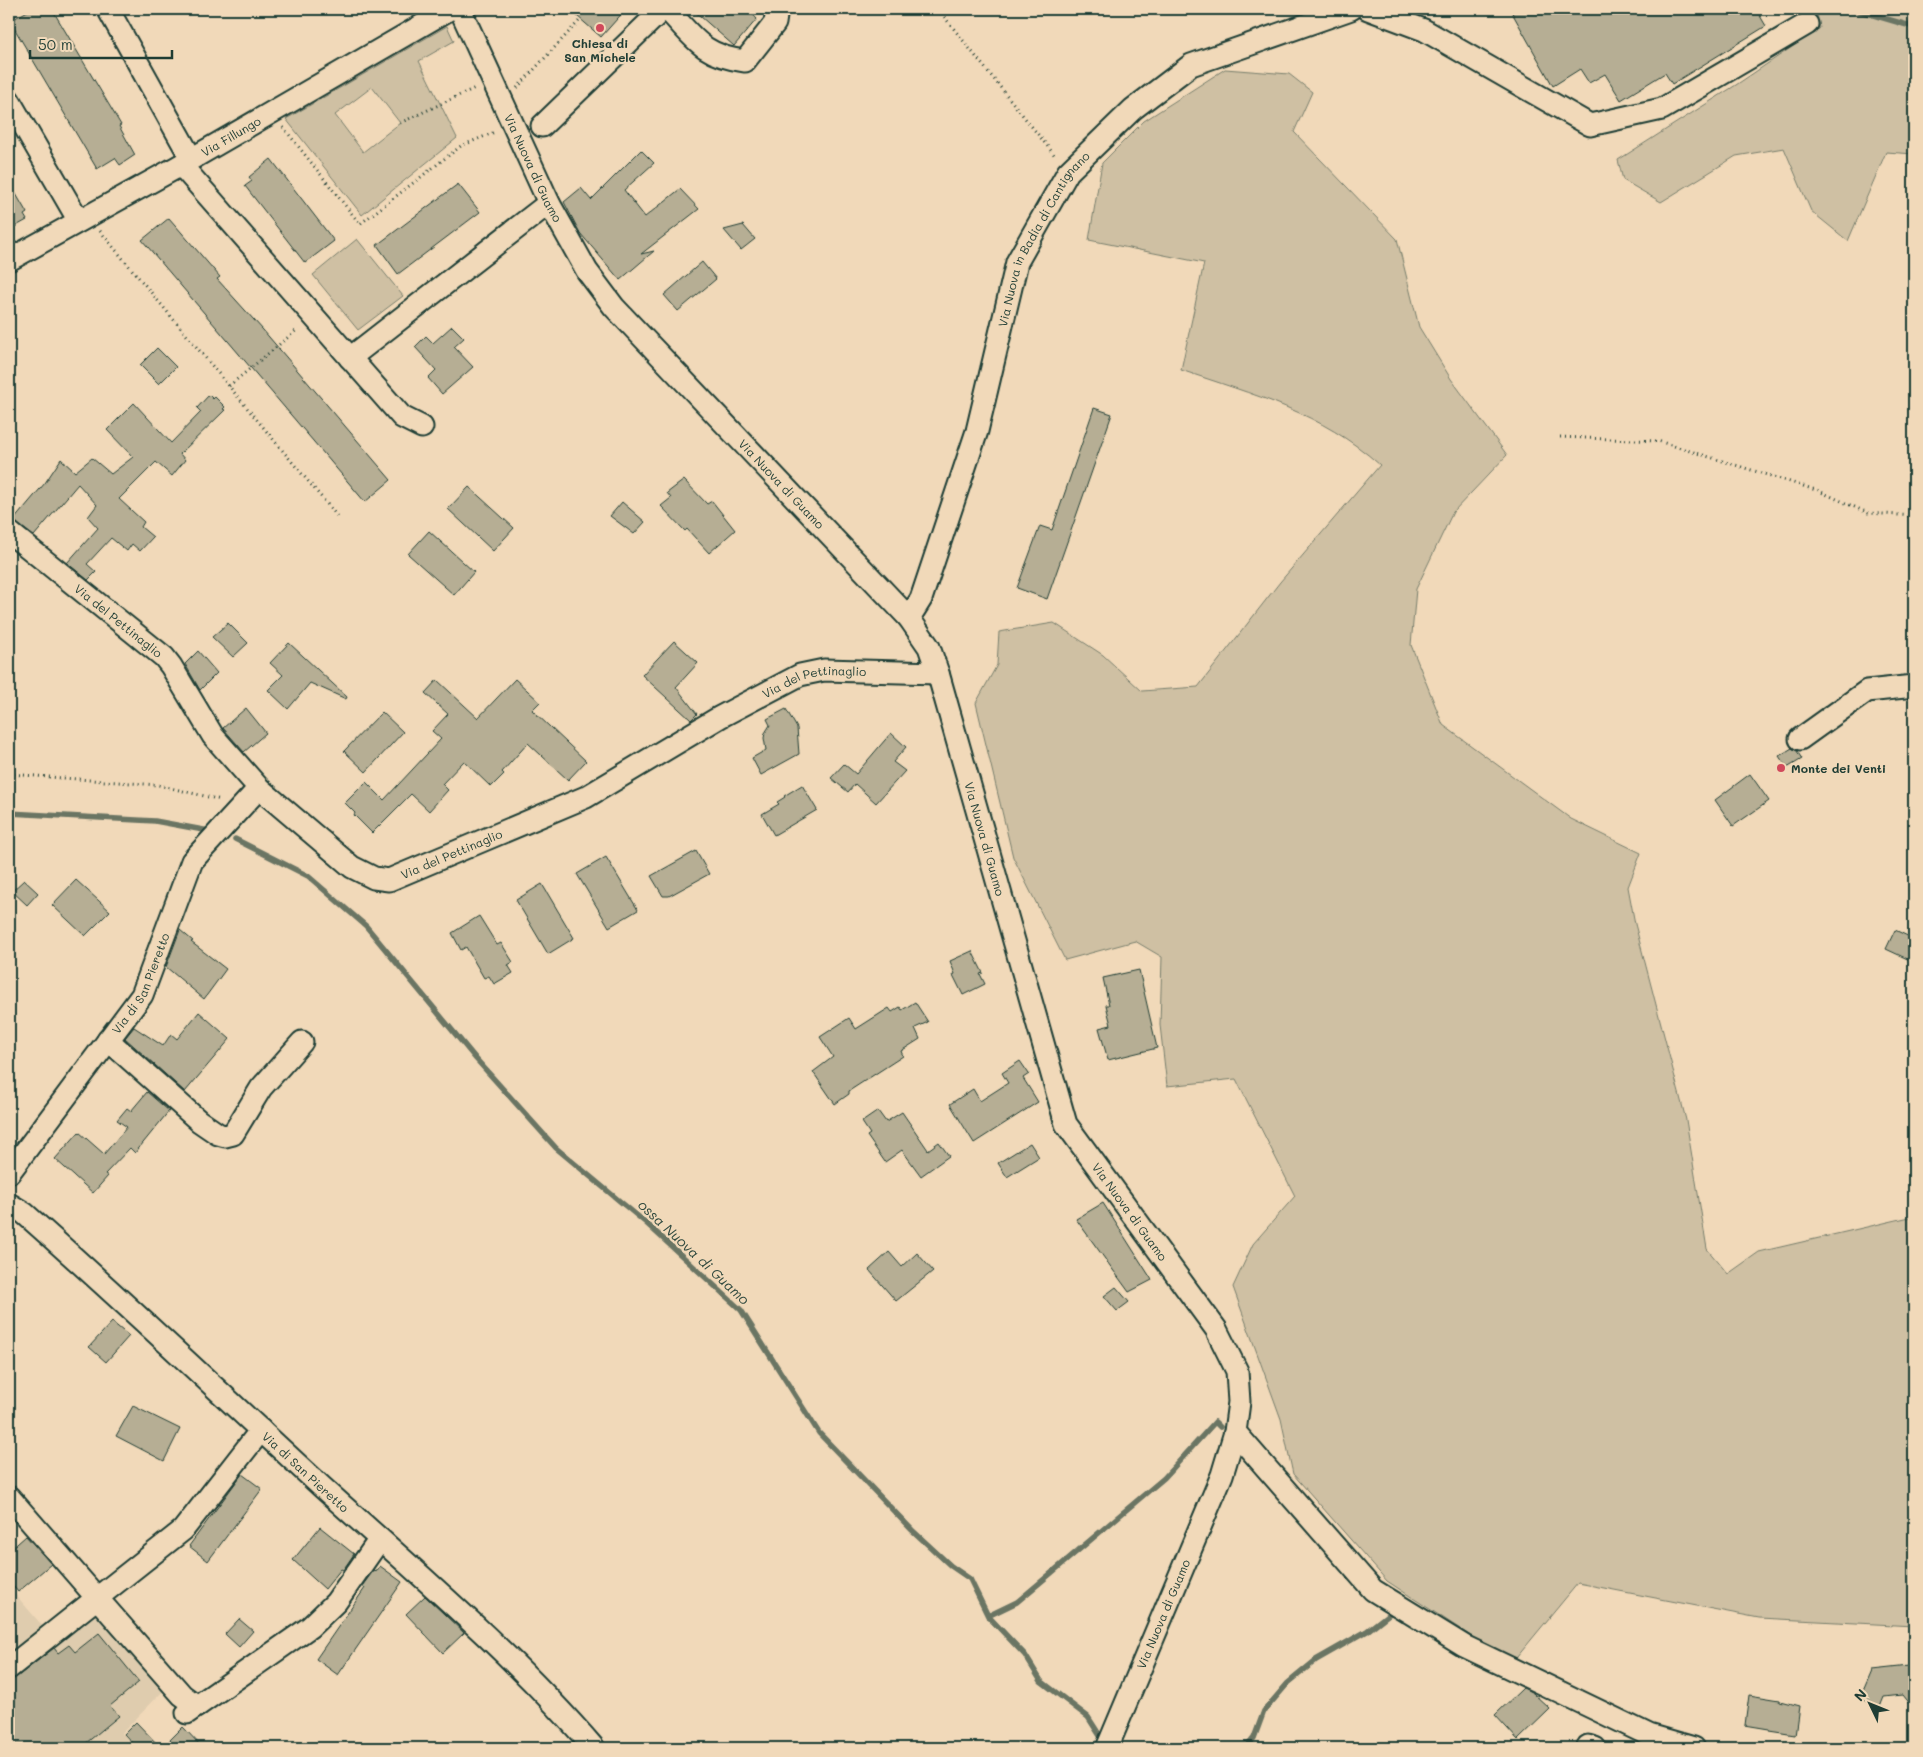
<svg xmlns="http://www.w3.org/2000/svg" width="1923" height="1757" viewBox="0 0 1923 1757" font-family="Mali,sans-serif">
<style>
.built{fill:#dfccae}
.green{fill:#cfc0a3;stroke:#777e6c;fill-rule:evenodd}
.lines{fill:none;stroke-linecap:round;stroke-linejoin:round}
.stream{stroke:#6b7564;stroke-width:5.5}
.building{fill:#b6ae94;stroke:#1f3d34}
.minor-casing{stroke:#1f3d34;stroke-width:25}
.path{stroke:#1f3d34;stroke-width:3;stroke-dasharray:1 4;stroke-linecap:butt}
.minor{stroke:#f1d9b9;stroke-width:21}
.poi-dot{fill:#d1495b;stroke:#f1d9b9;stroke-width:2}
.labels{text-anchor:middle;dominant-baseline:central;stroke-width:4.5;stroke-linejoin:round;paint-order:stroke}
.poi-label{font-size:12px;font-weight:bold;fill:#1f3d34;stroke:#f1d9b9}
.street-label{font-size:12px;fill:#1f3d34;stroke:#f1d9b9}
.water-label{font-size:14px;font-style:italic;fill:#324b40;stroke:#f1d9b9}
</style>
<rect width="100%" height="100%" fill="#f1d9b9"/>
<filter id="ink" filterUnits="userSpaceOnUse"><feTurbulence type="fractalNoise" baseFrequency=".02" numOctaves="2"/><feDisplacementMap in="SourceGraphic" scale="10" xChannelSelector="R" yChannelSelector="G"/><feConvolveMatrix kernelMatrix="1 2 1 2 8 2 1 2 1" color-interpolation-filters="sRGB"/></filter>
<g filter="url(#ink)">
<path class="built" d="M9 1587 46 1630 89 1596 168 1686 122 1733 136 1748H9Z"/>
<path class="green" d="M1816 9H1914V154L1886 152 1848 241 1811 211 1784 148 1736 156 1661 202 1623 180 1618 160 1736 85 1820 28Z
M447 26 454 41 419 61 457 138 362 215 286 119ZM372 87 400 123 363 152 335 115Z
M1225 69 1289 74 1312 92 1294 132 1397 239 1419 327 1451 379 1507 455 1453 512 1416 589 1411 645 1443 725 1571 819 1641 853 1628 887 1635 924 1686 1120 1707 1249 1728 1274 1759 1252 1914 1216V1626L1759 1618 1578 1583 1512 1663 1387 1581 1293 1474 1281 1419 1233 1287 1253 1244 1295 1196 1236 1079 1167 1086 1160 1025 1162 957 1135 941 1065 960 1013 857 976 703 997 665 999 632 1054 623 1103 655 1142 691 1198 687 1280 582 1380 465C1321 412 1254 395 1181 370L1204 263 1089 240 1102 163 1144 121Z
M357 239 403 296 358 330 313 275Z"/>
<g class="lines">
<path class="stream" d="M1853 9 1914 27
M9 813 155 821 209 831
M235 839 308 876 366 926 476 1059 556 1148 646 1223 741 1310 819 1433 912 1530 951 1566 970 1579 988 1616 1025 1655 1041 1681 1088 1717 1104 1742
M988 1616 1017 1602 1164 1478 1215 1422 1220 1427
M1246 1748 1254 1738 1264 1711 1288 1683 1316 1660 1367 1631 1390 1613"/>
</g>
<path class="building" d="M31 9H52L121 125 119 126 135 155 120 165 115 158 97 169 10 21Z
M569 9H626L601 37Z
M692 9H748L757 19 734 46Z
M1510 9H1756L1766 26 1672 84 1665 73 1621 100 1605 74 1589 83 1580 69 1553 86Z
M641 150 654 163 624 190 645 217 680 189 699 209 641 254 654 251 620 280 580 233 564 202 581 188 591 200Z
M271 159 334 241 305 263 245 186 252 181 249 177Z
M9 182 27 213 24 215 27 220 9 230Z
M458 184 480 212 398 274 377 245Z
M169 218 220 277 217 279 263 330 391 480 365 502 142 240Z
M743 225 755 239 741 250 724 230Z
M702 262 716 279 678 311 664 295Z
M452 326 464 338 454 347 473 367 442 394 428 378 436 370 415 347 426 336 433 343Z
M157 348 176 367 159 384 140 365Z
M209 395 213 399 215 397 225 407 223 409 225 410 180 454 185 460 172 476 156 462 119 499 144 522 141 527 153 537 140 551 132 544 127 551 111 538 87 564 96 572 88 580 67 563 98 528 88 517 97 505 78 484 34 536 13 521 45 483 61 459 75 472 92 458 111 474 133 457 107 430 134 403 171 443 201 412 197 408Z
M1094 408 1112 414 1047 599 1017 588 1040 526 1052 530Z
M684 480 707 504 712 501 735 530 709 553 687 529 685 531 661 506 671 498 667 493Z
M469 487 514 528 493 551 448 509Z
M622 502 645 522 634 534 610 516Z
M429 531 474 572 454 595 408 554Z
M228 623 248 643 233 657 212 637Z
M674 641 698 663 676 687 697 714 691 720 642 675Z
M289 643 347 697 346 699 310 683 288 709 268 690 283 675 270 663Z
M198 651 217 673 200 690 185 664Z
M515 679 540 702 532 710 586 761 568 780 528 743 502 772 504 774 491 787 464 761 442 784 448 790 429 811 411 794 372 833 354 815 355 813 345 803 366 782 384 800 441 739 432 731 448 714 425 693 437 680 478 718Z
M246 708 266 733 244 752 223 728Z
M786 709 797 728 799 754 761 775 752 758 766 750 764 738 765 733 770 725 767 719Z
M382 712 403 732 366 772 344 751Z
M891 733 906 747 893 762 905 771 876 803 855 784 848 792 831 778 844 764 856 774Z
M1792 748 1797 751 1802 759 1787 768 1779 756Z
M1750 774 1769 801 1733 826 1715 800Z
M802 785 817 810 774 835 762 814 779 804 777 802 785 797 784 796Z
M696 851 709 874 669 896H663L651 876Z
M606 857 638 910 609 927 577 874Z
M24 880 38 893 27 905 12 891Z
M76 880 110 911 85 936 52 905Z
M542 884 574 938 548 954 516 900Z
M479 916 497 945 501 943 513 962 508 965 513 973 494 984 489 976 484 978 466 947 461 950 452 933Z
M180 930 193 941 191 942 226 969 204 999 166 967Z
M1895 930 1914 939V962L1886 949Z
M972 951 983 973 980 974 985 984 963 995 953 975 955 974 950 961Z
M1139 970 1157 1048 1108 1060 1099 1028 1111 1025 1106 1005H1109L1103 978Z
M915 1002 928 1022 915 1028 920 1039 901 1051 903 1056 849 1091V1094L835 1104 813 1072 833 1057 820 1037 849 1018 856 1029 889 1008 892 1012 900 1007 902 1010Z
M199 1012 230 1039 185 1092 125 1038 134 1027 163 1046 171 1034 177 1039Z
M1020 1061 1029 1074 1023 1078 1038 1102 974 1143 950 1104 973 1089 980 1101 1008 1083 1002 1073Z
M147 1092 169 1111 135 1153 130 1148 105 1174 108 1176 93 1193 55 1159 79 1132 104 1154 127 1127 117 1120 127 1108 131 1111Z
M878 1111 886 1122 902 1112 928 1150 939 1142 949 1156 921 1176 902 1150 885 1162 867 1136 870 1134 862 1122Z
M1030 1143 1039 1157 1007 1177 998 1163Z
M1103 1203 1152 1280 1129 1292 1076 1219Z
M889 1252 902 1267 917 1253 933 1271 896 1301 869 1270Z
M1116 1287 1129 1302 1117 1311 1104 1296Z
M112 1322 129 1336 106 1362 89 1347Z
M133 1406 180 1429 164 1461 116 1436Z
M242 1474 262 1489 208 1561 189 1546Z
M320 1527 354 1554 343 1570 341 1569 325 1589 293 1560Z
M26 1536 51 1564 18 1592 9 1581V1551Z
M380 1566 402 1582 338 1675 316 1659 365 1588 362 1586 374 1570 376 1572Z
M425 1596 464 1633 443 1653 406 1614Z
M239 1619 253 1631 239 1647 225 1634Z
M99 1633 139 1682 110 1706 119 1716 80 1748H9V1683L54 1648 58 1653 69 1645 75 1652Z
M1909 1666 1914 1673V1710L1902 1695 1884 1697 1880 1707 1860 1698 1872 1670Z
M1523 1688 1533 1693 1550 1709 1518 1740 1495 1715Z
M1749 1695 1780 1700V1701L1799 1706 1795 1735 1769 1731V1729L1745 1725Z
M136 1722 161 1748H137L124 1734Z
M183 1727 203 1748H162Z"/>
<g class="lines">
<defs>
<g id="minor">
<path d="M108 9 191 158"/>
<path id="s1" d="M460 9 549 203 587 271 614 307 909 618 929 647 938 673 1066 1124 1216 1329 1237 1371 1239 1402 1235 1432 1222 1475 1107 1748"/>
<path d="M667 9C694 38 703 56 745 61L775 23 777 9"/>
<path d="M1368 9 1424 30 1590 125 1662 109 1807 24"/>
<path d="M9 100 79 221"/>
<path d="M542 126 663 9"/>
<path d="M181 165 402 417 422 427"/>
<path id="s2" d="M9 260 181 165 450 9"/>
<path d="M350 358 549 203"/>
<path id="s3" d="M9 532 164 657 171 666 213 736 259 788 352 867 374 878 389 880 586 797 720 717 800 675 824 670 938 673"/>
<path id="s4" d="M909 618 921 599 977 431 1017 262 1068 172 1133 109 1191 65 1351 9"/>
<path d="M1800 739 1867 691 1914 686"/>
<path d="M108 1040 199 1121 218 1134 225 1136 233 1134 261 1088 302 1042"/>
<path id="s5" d="M9 1173 142 995 192 861 259 788"/>
<path id="s6" d="M9 1204 24 1213C125 1302 223 1396 322 1487 415 1571 512 1653 594 1748"/>
<path d="M1235 1432 1373 1590 1464 1646 1649 1735 1694 1748"/>
<path d="M9 1497 97 1598 183 1530 261 1430"/>
<path d="M9 1668 97 1598 182 1695 197 1706"/>
<path d="M187 1713 310 1627 336 1602 380 1539"/>
<path d="M1587 1748 1588 1746 1595 1748"/>
</g>
</defs>
<use href="#minor" class="minor-casing"/>
<path class="path" d="M938 9 1056 157
M517 88 581 19
M400 123 475 88
M283 127 360 224 461 146 495 132
M100 231 337 516
M229 386 298 329
M1560 437 1658 441 1819 491 1868 513 1914 516
M9 774 158 785 221 800"/>
<use href="#minor" class="minor"/>
</g>
</g>
<g class="poi-dot">
<circle cx="600" cy="28" r="5"/>
<circle cx="1781" cy="768" r="5"/>
</g>
<g class="labels">
<g class="poi-label">
<text x="600" y="43">Chiesa di<tspan x="600" dy="14">San Michele</tspan></text>
<text x="1791" y="768" text-anchor="start">Monte dei Venti</text>
</g>
<g class="street-label">
<text stroke="none"><textPath href="#s2" startOffset="254">Via Fillungo</textPath></text>
<text stroke="none"><textPath href="#s1" startOffset="175">Via Nuova di Guamo</textPath></text>
<text stroke="none"><textPath href="#s4" startOffset="405">Via Nuova in Badia di Cantignano</textPath></text>
<text stroke="none"><textPath href="#s1" startOffset="580">Via Nuova di Guamo</textPath></text>
<text stroke="none"><textPath href="#s3" startOffset="141">Via del Pettinaglio</textPath></text>
<text stroke="none"><textPath href="#s3" startOffset="996">Via del Pettinaglio</textPath></text>
<text stroke="none"><textPath href="#s1" startOffset="1000">Via Nuova di Guamo</textPath></text>
<text stroke="none"><textPath href="#s3" startOffset="591">Via del Pettinaglio</textPath></text>
<text stroke="none"><textPath href="#s5" startOffset="232">Via di San Pieretto</textPath></text>
<text stroke="none"><textPath href="#s1" startOffset="1405">Via Nuova di Guamo</textPath></text>
<text stroke="none"><textPath href="#s6" startOffset="400">Via di San Pieretto</textPath></text>
<text transform="translate(1163 1614) rotate(-67)">Via Nuova di Guamo</text>
</g>
<g class="water-label">
<text transform="translate(694 1252) rotate(43)">ossa Nuova di Guamo</text>
</g>
</g>
<rect width="1923" height="1757" fill="none" stroke="#f1d9b9" stroke-width="30"/>
<rect x="15" y="15" width="1893" height="1727" fill="none" stroke="#1f3d34" stroke-width="2" filter="url(#ink)"/>
<g transform="translate(1870 1704) rotate(313)" stroke="#f1d9b9" stroke-width="4" paint-order="stroke">
<path d="M0-4L9 19L0 12L-9 19Z" fill="#1f3d34"/>
<text y="-8" font-size="14" font-weight="bold" text-anchor="middle" fill="#1f3d34">N</text>
</g>
<path d="M30 50v8h142v-8" fill="none" stroke="#1f3d34" stroke-width="2.5"/>
<text x="38" y="50" font-size="15" fill="#1f3d34" stroke="#f1d9b9" stroke-width="4" paint-order="stroke">50 m</text>
</svg>
